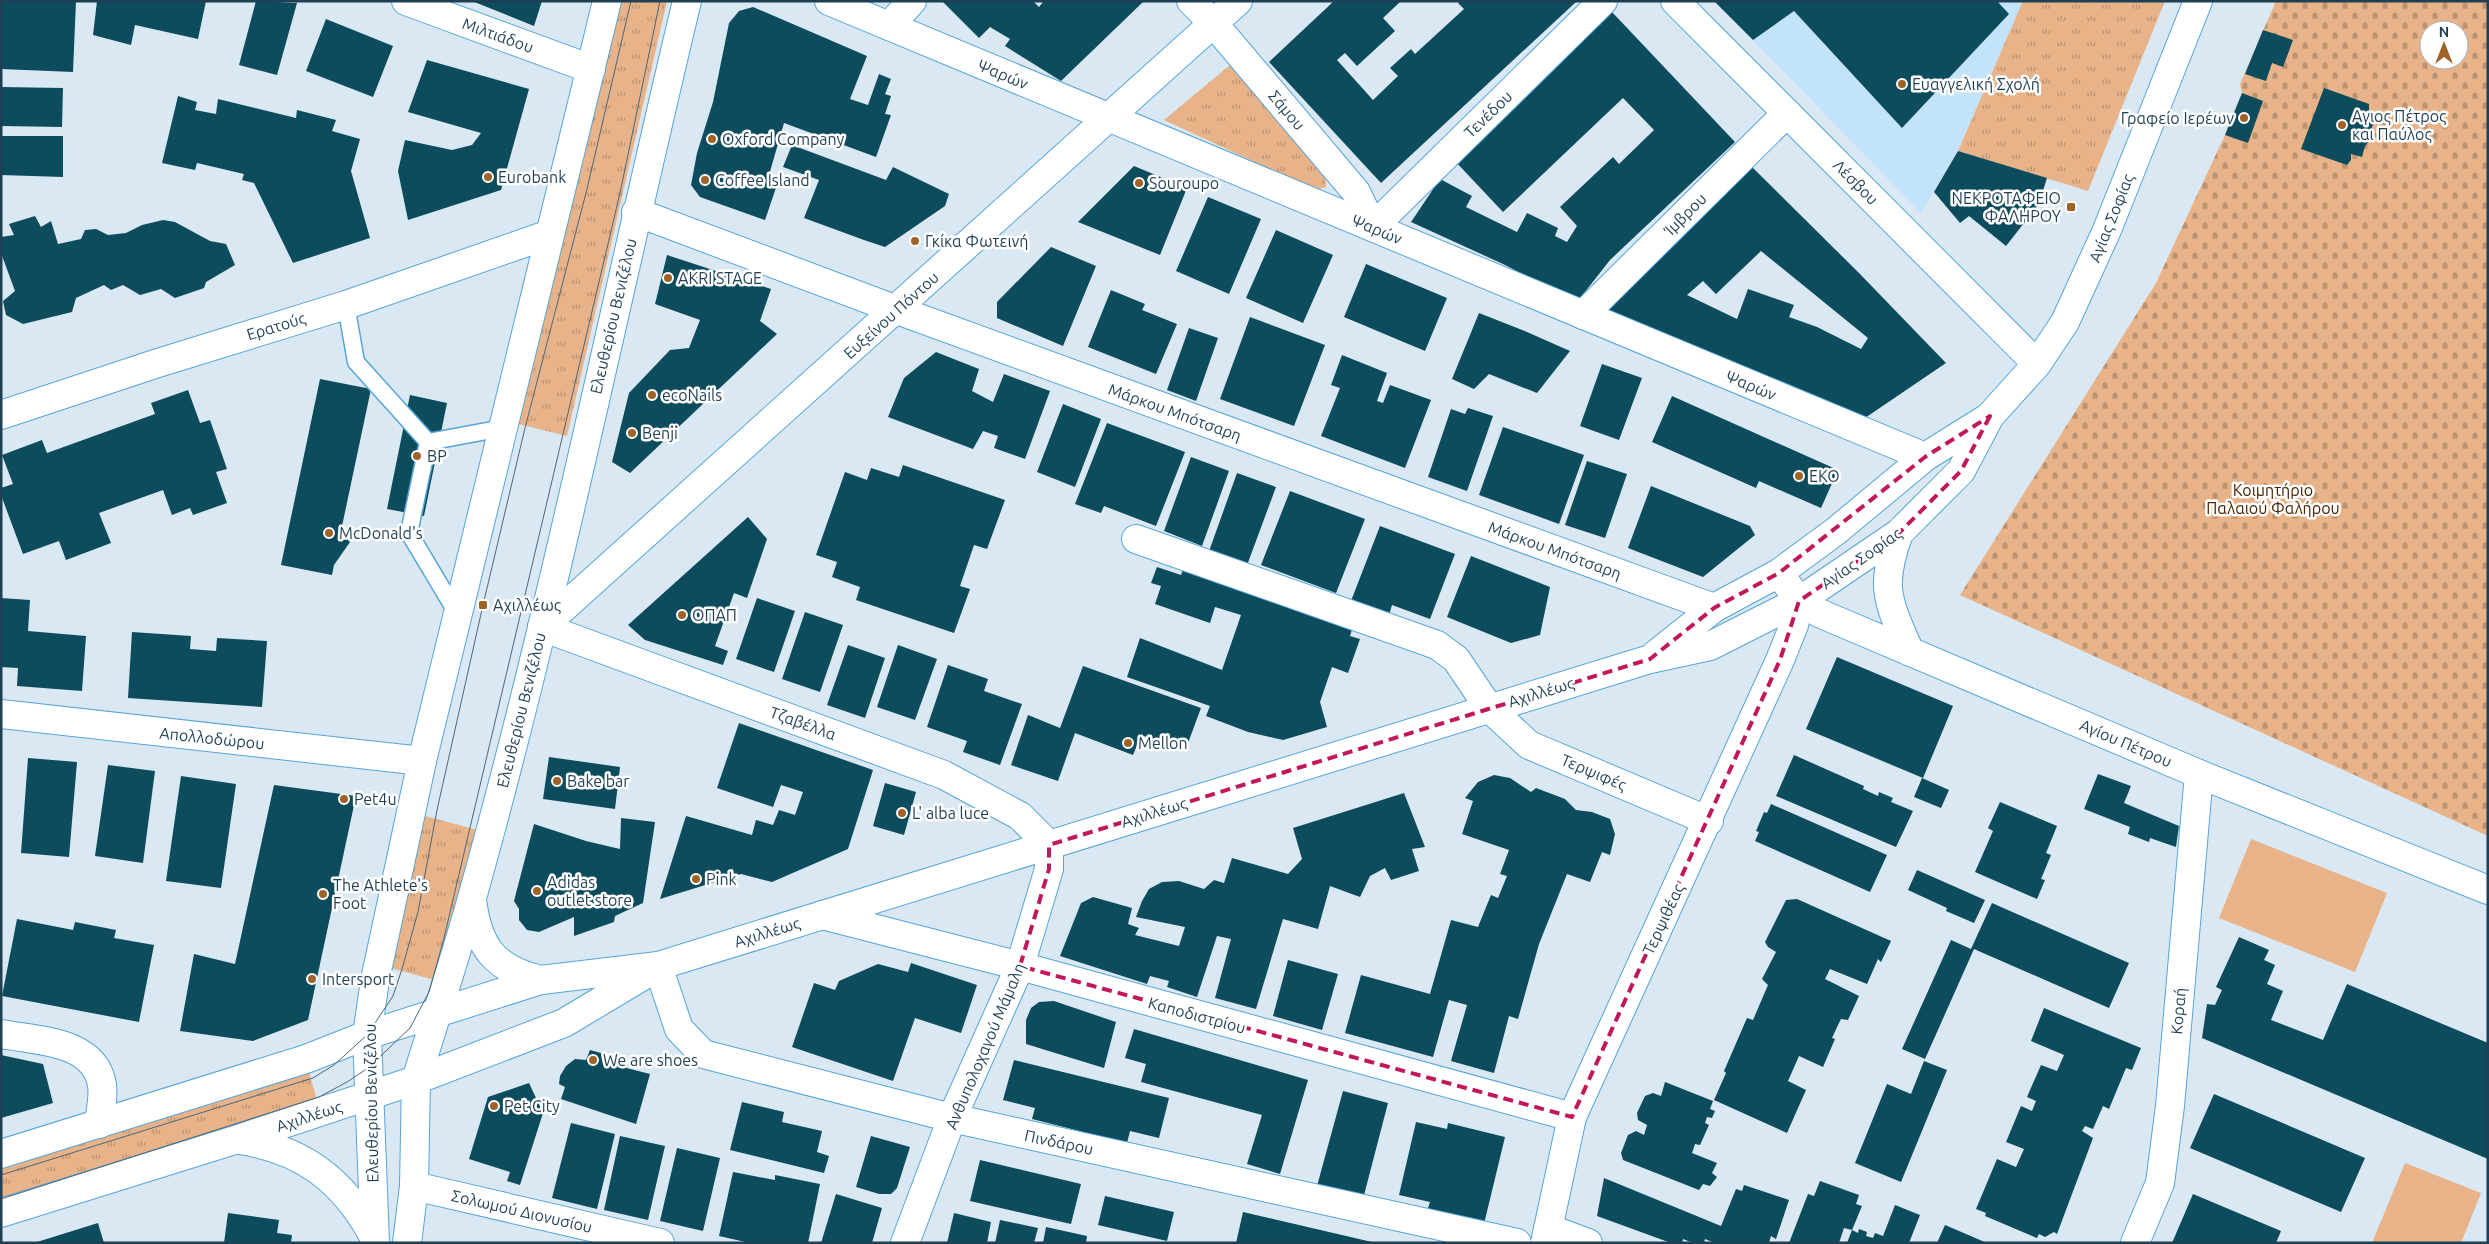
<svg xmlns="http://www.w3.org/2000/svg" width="2489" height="1244" viewBox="0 0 2489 1244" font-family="Ubuntu,sans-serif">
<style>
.built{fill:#c3e3fb}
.grass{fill:url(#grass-tufts)}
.cemetery{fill:url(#cemetery-stones);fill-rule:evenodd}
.pitch{fill:#e8b388}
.building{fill:#0d4c5d;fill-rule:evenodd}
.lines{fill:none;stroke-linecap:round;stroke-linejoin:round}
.service-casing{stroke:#57a4d9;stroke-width:19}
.minor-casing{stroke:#57a4d9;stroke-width:30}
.tertiary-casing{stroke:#57a4d9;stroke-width:30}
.secondary-casing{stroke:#57a4d9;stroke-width:30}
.service{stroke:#fff;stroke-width:16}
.minor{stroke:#fff;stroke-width:28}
.tertiary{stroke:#fff;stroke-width:28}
.secondary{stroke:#fff;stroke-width:28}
.tram{stroke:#4b677a;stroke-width:1}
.marked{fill:none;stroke:#c2185b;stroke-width:4;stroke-dasharray:10 6;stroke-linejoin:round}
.poi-dot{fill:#9f6227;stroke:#fff;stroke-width:2}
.labels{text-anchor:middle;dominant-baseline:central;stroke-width:5;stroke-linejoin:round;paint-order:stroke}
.street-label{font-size:16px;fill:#1f3f55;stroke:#fff}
.poi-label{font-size:16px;fill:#1f3f55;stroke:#fff;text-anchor:start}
.park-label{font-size:16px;fill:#482500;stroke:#fff}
</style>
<defs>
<pattern id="grass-tufts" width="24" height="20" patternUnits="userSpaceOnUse" patternTransform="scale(1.25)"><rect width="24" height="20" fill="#e8b388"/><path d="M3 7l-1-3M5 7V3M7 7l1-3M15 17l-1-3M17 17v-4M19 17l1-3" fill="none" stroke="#bb9372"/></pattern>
<pattern id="cemetery-stones" width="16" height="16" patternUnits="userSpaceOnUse" patternTransform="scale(1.25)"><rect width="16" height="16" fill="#e8b388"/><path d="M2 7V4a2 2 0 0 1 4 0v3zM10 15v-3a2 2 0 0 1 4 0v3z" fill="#bb9372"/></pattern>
</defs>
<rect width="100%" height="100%" fill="#d9e8f3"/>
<path class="built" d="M1715 1H2023L1958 151 1921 213Z"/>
<path class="grass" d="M616 1H667L567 436 514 423Z
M2023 1H2165L2088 191 1958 151Z
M1235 61 1325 166 1326 187 1315 190 1164 120Z
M421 815 478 830 438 981 387 967Z
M309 1072 318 1104 1 1204V1169Z"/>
<path class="cemetery" d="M2276 1H2488V836L1960 595 2156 283 2225 135 2242 93 2240 84ZM2429 30H2459V60H2429Z"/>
<path class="pitch" d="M2251 839 2387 893 2355 972 2219 918Z
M2405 1163 2481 1193 2461 1243H2372Z"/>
<path class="building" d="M1 1H76L73 72 1 69Z
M97 1H206L198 39 135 25 131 45 93 35Z
M256 1 297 3 277 75 239 65Z
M472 1H542L534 26Z
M942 1H1033L1039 7 1044 1H1144L1061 81 1005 46 1010 39 990 27 979 38Z
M1334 1H1401L1383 18 1395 31 1357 66 1345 53 1337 60 1373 100 1398 76 1390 68 1411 49 1415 54 1464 9 1458 3 1460 1H1577L1381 183 1269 62Z
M1714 1H1997L2009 14 1902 128 1794 11 1753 40Z
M753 7 867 56 850 99 868 105 879 74 891 79 885 94 891 96 885 114 891 115 876 157 784 123 769 175 779 179 765 220 700 197 691 185 697 153 713 102 729 23 739 11Z
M1612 12 1735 142 1610 260 1577 302 1503 264 1411 222 1440 179 1472 196 1466 207 1517 232 1527 213 1558 228 1555 236 1567 242 1577 226 1560 207 1613 157 1619 164 1654 130 1623 98 1503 212 1454 160Z
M326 19 393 46 373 97 306 71Z
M2263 30 2293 40 2283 67 2272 63 2266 81 2245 74Z
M427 60 529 89 501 190 408 220 398 171 405 140 452 150 472 145 481 133 408 112Z
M1 87 63 88 62 127 1 126Z
M2324 88 2369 104V111L2365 116 2375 119 2371 130 2372 138 2365 146 2362 157 2351 154V160L2347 165 2301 149Z
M2242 93 2263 101 2248 143 2225 135Z
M178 96 197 102 195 110 216 114 218 99 296 118 297 110 336 120 332 131 360 139 351 171 370 238 293 263 254 183 242 180 244 174 197 163 195 170 162 163Z
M1 136H63V177L1 175Z
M792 145 886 180 893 167 949 194 945 206 885 247 864 240 804 218 819 180 783 167Z
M1958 151 2047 178 2039 204 2006 246 1969 216 1960 223 1934 192Z
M1134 166 1187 188 1160 255 1078 222Z
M1752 167 1859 273 1946 363 1862 420 1605 313 1669 246ZM1761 251 1868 338 1861 349 1817 327 1789 317 1794 305 1748 289 1737 319 1687 295 1703 281 1716 294Z
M1208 197 1261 219 1229 294 1176 271Z
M35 216 41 227 51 221 58 244 81 239 85 230 96 229 108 235 126 233 142 225 163 220 175 222 210 241 226 244 235 265 206 282 204 288 175 298 161 289 140 295 123 285 111 290 104 285 76 298 72 312 23 324 6 315 3 301 15 291 1 253V237L14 235 9 224Z
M1276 230 1333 255 1303 323 1246 298Z
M1051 247 1096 266 1063 346 997 318V302Z
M667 255 771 289 760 321 777 334 630 473 612 462 629 393 670 350 689 348 700 320 655 304Z
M1366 264 1447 298 1425 351 1344 317Z
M1111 290 1145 304 1142 310 1177 324 1156 374 1088 347Z
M1479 313 1527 332 1570 351 1537 393 1489 374 1474 389 1452 379Z
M1250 317 1325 345 1294 426 1220 399Z
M1189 328 1218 338 1196 401 1167 390Z
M936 352 979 369 972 391 993 402 1004 374 1050 391 1025 459 994 448 998 436 983 431 973 449 888 417 904 378Z
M1342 355 1387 373 1377 401 1383 403 1390 385 1431 400 1405 468 1321 436 1340 388 1331 385Z
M1602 364 1642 378 1619 440 1580 426Z
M320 379 371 389 341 531 350 542 334 565 332 575 281 565Z
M188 390 200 423 210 420 227 469 216 472 227 503 193 515 190 508 172 515 163 490 99 513 111 543 66 560 59 541 23 554 1 495V488L13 484 2 455 42 440 47 453 155 414 151 403Z
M410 395 447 403 424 516 387 509Z
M1672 396 1838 470 1821 508 1759 481 1756 488 1652 442Z
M1063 404 1101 419 1075 487 1037 472Z
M1468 408 1493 416 1467 491 1428 477 1451 409 1465 414Z
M1107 423 1185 452 1156 526 1104 506 1101 513 1075 504Z
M1503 427 1584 455 1559 524 1479 495Z
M1191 457 1229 471 1202 546 1164 531Z
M1587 461 1627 474 1605 538 1565 525Z
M903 465 1005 500 987 549 974 545 960 586 970 589 954 633 856 600 860 587 832 577 837 562 816 555 845 472 867 480 871 468 899 477Z
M1237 473 1276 487 1246 568 1208 554Z
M1651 486 1750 526 1755 535 1703 577 1628 548Z
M1290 491 1365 519 1336 593 1261 565Z
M748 517 767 539 747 598 734 593 715 646 728 651 723 665 645 640 628 625Z
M1380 526 1455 554 1430 619 1392 605 1389 615 1351 601Z
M1471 556 1550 587 1540 635 1511 643 1447 617Z
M1184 566 1354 623 1350 636 1360 639 1348 673 1332 667 1320 702 1327 727 1283 740 1248 732 1206 716 1210 706 1127 677 1140 638 1222 670 1241 615 1215 607 1210 623 1155 604 1161 586 1151 583 1157 567 1181 575Z
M1 598 30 600 28 631 86 636 82 691 17 686 18 668 1 667Z
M757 598 795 611 774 672 736 659Z
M805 612 843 625 820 692 782 679Z
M132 632 191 636 190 649 216 651 217 638 267 641 262 707 128 698Z
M848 645 885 658 865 718 827 705Z
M898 645 937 659 915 720 877 707Z
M1837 657 1953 706 1923 778 1806 729Z
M948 665 988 679 984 691 1022 704 1000 765 963 752 967 741 927 727Z
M1083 666 1201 708 1185 751 1141 735 1133 755 1075 733 1058 781 1011 765 1028 715 1060 728Z
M739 723 873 770 848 849 772 882 741 874 660 899 686 816 752 835 756 820 773 825 779 810 795 815 803 792 781 785 773 807 717 788Z
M1794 755 1864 786 1863 789 1878 796 1879 792 1893 798 1891 802 1913 811 1896 847 1776 796Z
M549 757 620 767 615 809 543 799Z
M28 758 77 762 69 857 21 853Z
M108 765 155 771 143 863 95 856Z
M2098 774 2131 786 2124 803 2179 826 2176 847 2150 838 2149 842 2128 834 2130 827 2084 809Z
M1494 775 1510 778 1531 792 1536 788 1565 799 1576 810 1592 812 1610 819 1615 834 1610 855 1602 852 1590 882 1567 874 1539 944 1518 1019 1509 1016 1494 1073 1451 1061 1467 1005 1449 1000 1433 1057 1345 1033 1361 975 1430 994 1451 920 1478 927 1491 895 1498 898 1507 876 1500 874 1509 850 1462 834 1473 801 1465 798 1478 782Z
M181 776 236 784 221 888 166 881Z
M1922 778 1949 790 1941 808 1914 797Z
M885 783 916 792 904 835 873 826Z
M274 785 356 796 308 1020 253 1041 180 1031 194 954 235 964Z
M1404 793 1425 847 1412 849 1419 871 1391 880 1385 868 1370 876 1360 897 1330 886 1318 929 1283 919 1256 1009 1215 998 1231 939 1217 936 1197 997 1167 987 1169 981 1150 976 1147 984 1060 956 1081 903 1093 897 1132 908 1128 924 1139 928 1135 935 1179 946 1185 927 1136 917 1142 901 1149 889 1162 882 1179 881 1204 889 1214 880 1224 883 1232 858 1288 874 1302 859 1293 828Z
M2000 802 2057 826 2046 853 2051 855 2041 879 2045 880 2037 899 1975 872 1993 831 1988 828Z
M1771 804 1887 855 1870 892 1755 841 1759 832 1756 831 1764 812 1767 813Z
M621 818 655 822 643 903 615 916 614 922 574 936V917L539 932 527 930 519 920V909L514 901 534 824 586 841 620 849Z
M1917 870 1985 900 1974 923 1946 911 1947 908 1908 890Z
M1797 899 1891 941 1881 962 1878 959 1867 984 1830 969 1825 979 1859 996 1848 1020 1841 1019 1838 1025 1832 1038 1835 1039 1823 1067 1799 1056 1788 1081 1806 1090 1787 1133 1714 1100 1726 1073 1724 1071 1747 1018 1753 1020 1768 985 1762 979 1776 952 1768 947 1765 942 1786 900Z
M1992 903 2129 963 2109 1008 1974 949 1925 1059 1902 1049 1951 940 1971 949Z
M17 919 73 930 75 922 116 930 114 938 154 945 139 1022 2 996Z
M2239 937 2269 950 2264 960 2275 965 2267 984 2283 991 2271 1020 2323 1040 2347 984 2488 1043V1159L2202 1038 2207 1004 2215 1005 2222 990 2216 987Z
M1288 960 1338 974 1322 1030 1273 1016Z
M911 963 977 985 961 1033 915 1018 893 1081 792 1047 814 983 835 990 839 981 878 964 908 972Z
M1054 1001 1116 1022 1104 1068 1026 1044V1020L1031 1008 1039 1002Z
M2044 1008 2141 1048 2132 1070 2126 1068 2109 1109 2103 1106 2093 1129 2085 1126 2082 1131 2093 1138 2057 1234 2054 1232 2045 1237 2039 1234 2037 1238 1985 1216 1986 1213 1976 1209 1997 1159 2016 1167 2024 1149 2006 1142 2021 1106 2032 1111 2036 1101 2027 1097 2041 1065 2057 1071 2064 1055 2031 1041Z
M1134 1029 1308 1080 1280 1174 1247 1164 1262 1115 1141 1082 1146 1064 1125 1058Z
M590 1050 612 1056 611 1064 650 1074 636 1124 561 1099 565 1087 559 1084 560 1076 566 1066 575 1059 586 1060Z
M1 1055 43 1064 53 1103 1 1118Z
M1014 1060 1169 1098 1159 1138 1130 1131 1127 1143 1032 1119 1035 1108 1003 1100Z
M1924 1061 1947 1070 1901 1182 1855 1163 1887 1084 1911 1094Z
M1665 1082 1713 1101 1710 1109 1715 1111 1712 1118 1707 1117 1705 1123 1709 1125 1700 1145 1695 1144 1692 1153 1717 1163 1712 1173 1717 1177 1710 1186 1703 1184 1699 1190 1623 1160 1621 1153 1628 1135 1636 1131 1644 1135 1647 1125 1638 1120 1637 1113 1645 1096 1653 1093 1661 1096Z
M529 1083 543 1113 520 1185 507 1181 510 1172 469 1159 488 1097Z
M1343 1091 1388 1103 1363 1199 1317 1186Z
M2214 1094 2365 1158 2341 1212 2190 1148Z
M742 1102 784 1112 782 1122 822 1131 817 1152 829 1156 824 1173 730 1150Z
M1416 1122 1447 1129 1448 1123 1505 1137 1484 1224 1427 1211 1430 1202 1399 1195Z
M571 1123 615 1134 597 1209 552 1198Z
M620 1136 665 1146 648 1220 604 1210Z
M871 1136 910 1147 897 1188 891 1194H879L856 1187Z
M677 1148 720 1158 703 1231 660 1221Z
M980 1160 1081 1184 1071 1224 970 1201Z
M733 1172 775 1180V1175L820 1184 808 1243H750L719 1236Z
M1604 1178 1721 1226 1736 1189 1742 1191 1744 1185 1789 1200 1776 1239 1771 1236 1769 1243H1715L1705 1239 1704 1243H1693L1683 1239 1682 1243H1671L1597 1216Z
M1820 1181 1859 1195 1856 1204 1862 1206 1852 1230 1858 1233 1859 1229 1867 1232 1866 1236 1873 1238 1875 1233 1883 1236 1895 1205 1920 1215 1909 1243H1847L1852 1230 1844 1228 1839 1243H1789L1808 1194 1814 1196Z
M836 1194 882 1208 872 1243H821Z
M2193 1194 2281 1231 2276 1243H2172Z
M1105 1196 1174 1212 1167 1241 1098 1225Z
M1243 1212 1372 1242V1243H1236Z
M228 1213 279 1220 277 1233 292 1235 291 1243H224Z
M954 1213 991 1222 987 1243H947Z
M1000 1220 1038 1228 1034 1243H995Z
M98 1223 104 1243H37V1242Z
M1945 1225 1987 1243H1937Z
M1046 1227 1087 1236 1086 1243H1043Z"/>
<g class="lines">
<defs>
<path id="service" d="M346 305 356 362 428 442
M458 615 409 533 428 442 503 428"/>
<path id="minor" d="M406 1 591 69
M1191 1 1214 24 1356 192 1373 227 1603 1
M889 26 912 1
M636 212 897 310 1714 608
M1583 315 1787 113
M1 415 158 363 346 305 550 234
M1136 539 1437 645 1456 659 1489 708 1529 745 1709 821
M542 627 944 775 1020 816 1049 845V869L1020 966 952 1118 905 1243
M1 714 422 761
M822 915 1020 966 1572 1117
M658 966 679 1029 703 1054 952 1118 1517 1243
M1 1034C37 1041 95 1040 102 1085 104 1097 100 1112 99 1124
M414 1186 660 1243
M1548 1228 1588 1243
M2135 1243 2160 1183 2170 1106 2199 774"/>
<path id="tertiary" d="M829 1 1925 457
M1675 1 2037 364
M1899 533C1879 587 1888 602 1910 652
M1779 573 1799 601 1819 613 2199 774 2488 890
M542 627 1238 1
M1655 655 1714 608 1779 573 1836 531 1925 457 1989 417
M375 1243 367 1035 541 980 658 966 1650 659 1710 646 1799 601 1899 533 1961 471 1990 416 2037 364 2065 322 2107 230 2198 1
M407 1243 414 1186 416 1080 564 1023 651 971
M1545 1243 1572 1117 1780 660 1794 625 1799 601"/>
<path id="secondary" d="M472 900C478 947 494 969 541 980
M239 1140C303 1149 344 1181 374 1237
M1 1154 306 1059 367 1035 375 980 422 761 607 1
M1 1213 238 1139 416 1080C435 1019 455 959 472 898 555 602 615 300 687 1"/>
</defs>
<use href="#service" class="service-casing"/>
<use href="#minor" class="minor-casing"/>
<use href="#tertiary" class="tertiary-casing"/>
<use href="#secondary" class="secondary-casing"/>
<use href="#service" class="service"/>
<use href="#minor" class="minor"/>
<use href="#tertiary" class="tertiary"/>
<use href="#secondary" class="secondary"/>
<path class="tram" d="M1 1175 313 1078 334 1065 367 1035 393 996 402 969 418 912 437 810 483 605 525 428 587 189 631 1
M1 1199 319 1097 347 1082 368 1068 410 1028 429 992 443 942 620 193 660 1"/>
</g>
<path class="marked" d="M1990 416 1961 471 1899 533 1799 601 1780 660 1572 1117 1020 966 1049 869V845L1650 659 1714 608 1779 573 1925 457Z"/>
<g class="poi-dot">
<circle cx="1902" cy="84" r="5"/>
<circle cx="2244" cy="118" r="5"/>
<circle cx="2342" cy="125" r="5"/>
<circle cx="712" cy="139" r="5"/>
<circle cx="488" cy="177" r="5"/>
<circle cx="705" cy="180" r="5"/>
<circle cx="1139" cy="183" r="5"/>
<rect x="2066" y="202" width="10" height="10" rx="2.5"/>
<circle cx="915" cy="241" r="5"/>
<circle cx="668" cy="278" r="5"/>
<circle cx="652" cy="395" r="5"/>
<circle cx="632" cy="433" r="5"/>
<circle cx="417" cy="456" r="5"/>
<circle cx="1799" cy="476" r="5"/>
<circle cx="329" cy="533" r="5"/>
<rect x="478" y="600" width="10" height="10" rx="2.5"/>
<circle cx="682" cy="615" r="5"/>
<circle cx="1128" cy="743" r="5"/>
<circle cx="557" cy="781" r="5"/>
<circle cx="344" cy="799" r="5"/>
<circle cx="902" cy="813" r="5"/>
<circle cx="696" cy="879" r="5"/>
<circle cx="537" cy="891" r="5"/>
<circle cx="323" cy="894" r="5"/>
<circle cx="312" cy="979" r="5"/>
<circle cx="593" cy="1060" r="5"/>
<circle cx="494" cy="1106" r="5"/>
</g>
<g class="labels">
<g class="street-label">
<text transform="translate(498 35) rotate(20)">Μιλτιάδου</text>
<text transform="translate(1003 74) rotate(23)">Ψαρών</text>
<text transform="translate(1287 110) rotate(50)">Σάμου</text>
<text transform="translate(1488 114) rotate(-44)">Τενέδου</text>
<text transform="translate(1856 182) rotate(45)">Λέσβου</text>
<text transform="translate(1685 214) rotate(-45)">Ίμβρου</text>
<text transform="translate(2111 218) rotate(-68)">Αγίας Σοφίας</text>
<text transform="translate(1377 229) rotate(23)">Ψαρών</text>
<text transform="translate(891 315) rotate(-42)">Ευξείνου Πόντου</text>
<text transform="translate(613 316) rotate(-77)">Ελευθερίου Βενιζέλου</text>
<text transform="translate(276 326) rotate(-17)">Ερατούς</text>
<text transform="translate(1751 385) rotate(23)">Ψαρών</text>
<text transform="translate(1175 412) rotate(20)">Μάρκου Μπότσαρη</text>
<text transform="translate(1555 550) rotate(20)">Μάρκου Μπότσαρη</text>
<text transform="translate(1861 558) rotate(-35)">Αγίας Σοφίας</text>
<text transform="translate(1541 692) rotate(-17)">Αχιλλέως</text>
<text transform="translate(521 710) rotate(-76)">Ελευθερίου Βενιζέλου</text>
<text transform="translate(803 723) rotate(20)">Τζαβέλλα</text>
<text transform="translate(212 738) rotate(6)">Απολλοδώρου</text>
<text transform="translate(2126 743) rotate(23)">Αγίου Πέτρου</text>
<text transform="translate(1594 772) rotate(23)">Τερψιφές</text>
<text transform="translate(1154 812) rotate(-17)">Αχιλλέως</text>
<text transform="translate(1663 919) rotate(-65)">Τερψιθέας</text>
<text transform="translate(767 932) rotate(-17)">Αχιλλέως</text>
<text transform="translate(2178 1011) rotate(-85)">Κοραή</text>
<text transform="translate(1197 1015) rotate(15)">Καποδιστρίου</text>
<text transform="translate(985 1046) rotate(-67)">Ανθυπολοχαγού Μάμαλη</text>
<text transform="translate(371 1103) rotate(-91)">Ελευθερίου Βενιζέλου</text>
<text transform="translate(309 1116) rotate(-18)">Αχιλλέως</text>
<text transform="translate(1059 1142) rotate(12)">Πινδάρου</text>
<text transform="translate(522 1211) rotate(13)">Σολωμού Διονυσίου</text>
</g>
<g class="poi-label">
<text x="1912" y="84">Ευαγγελική Σχολή</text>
<text x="2352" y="116">Αγιος Πέτρος<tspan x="2352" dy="18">και Παύλος</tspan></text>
<text x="2234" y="118" text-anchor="end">Γραφείο Ιερέων</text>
<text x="722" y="139">Oxford Company</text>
<text x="498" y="177">Eurobank</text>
<text x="715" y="180">Coffee Island</text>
<text x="1149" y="183">Souroupo</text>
<text x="2061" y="198" text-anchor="end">ΝΕΚΡΟΤΑΦΕΙΟ<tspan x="2061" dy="18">ΦΑΛΗΡΟΥ</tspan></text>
<text x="925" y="241">Γκίκα Φωτεινή</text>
<text x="678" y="278">AKRI STAGE</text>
<text x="662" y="395">ecoNails</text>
<text x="642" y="433">Benji</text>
<text x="427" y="456">BP</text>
<text x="1809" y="476">EKO</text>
<text x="339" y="533">McDonald's</text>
<text x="493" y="605">Αχιλλέως</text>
<text x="692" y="615">ΟΠΑΠ</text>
<text x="1138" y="743">Mellon</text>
<text x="567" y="781">Bake bar</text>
<text x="354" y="799">Pet4u</text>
<text x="912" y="813">L' alba luce</text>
<text x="706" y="879">Pink</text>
<text x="547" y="882">Adidas<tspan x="547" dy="18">outlet store</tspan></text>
<text x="333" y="885">The Athlete's<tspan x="333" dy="18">Foot</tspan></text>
<text x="322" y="979">Intersport</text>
<text x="603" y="1060">We are shoes</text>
<text x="504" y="1106">Pet City</text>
</g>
<g class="park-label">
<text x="2273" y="490">Κοιμητήριο<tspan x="2273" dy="18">Παλαιού Φαλήρου</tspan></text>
</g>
</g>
<rect width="2489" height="1244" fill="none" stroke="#1f3f55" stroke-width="5"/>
<g transform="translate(2444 45)"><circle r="24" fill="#ffffff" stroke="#a5b2bb"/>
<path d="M0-4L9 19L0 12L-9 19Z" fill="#9f6227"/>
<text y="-8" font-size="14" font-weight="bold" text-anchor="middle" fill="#1f3f55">N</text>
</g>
</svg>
